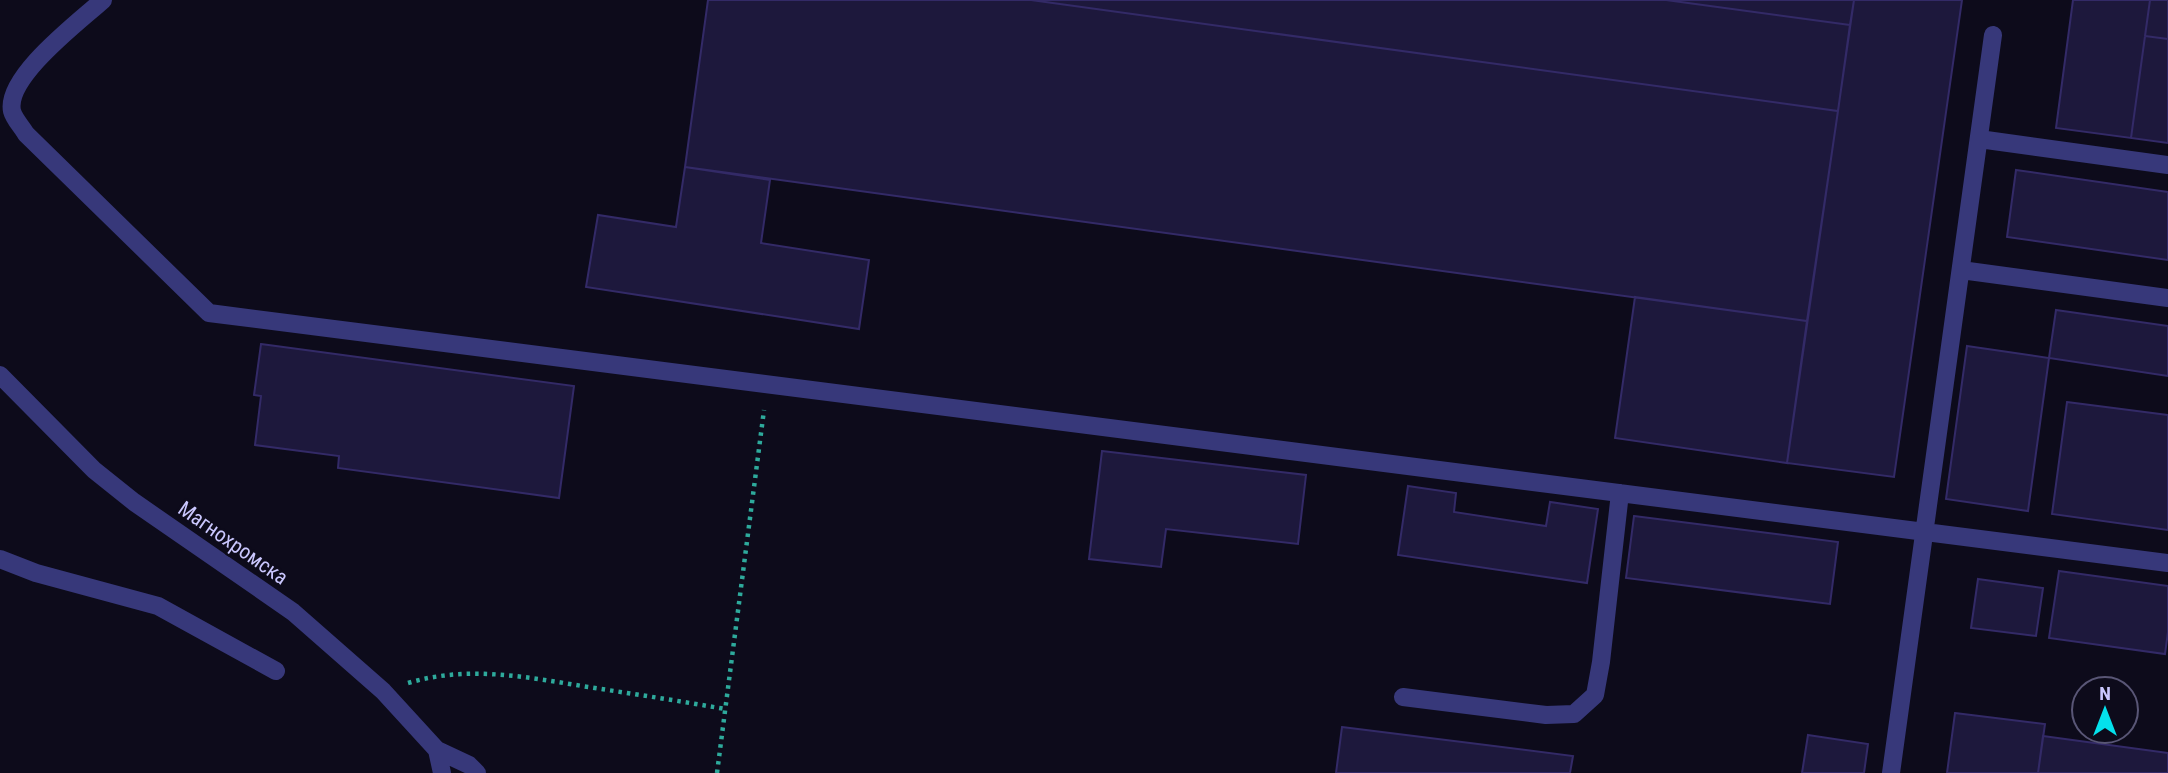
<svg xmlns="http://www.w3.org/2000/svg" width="2168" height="773" viewBox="0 0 2168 773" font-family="'Roboto Condensed',sans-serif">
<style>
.building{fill:#1d183c;stroke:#332a67;stroke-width:2}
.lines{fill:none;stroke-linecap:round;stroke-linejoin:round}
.path{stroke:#2eaa9c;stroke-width:4.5;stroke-dasharray:3.5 5;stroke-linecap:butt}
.lane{stroke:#37387a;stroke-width:18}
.street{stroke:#37387a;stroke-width:18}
.labels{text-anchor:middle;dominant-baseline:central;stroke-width:5;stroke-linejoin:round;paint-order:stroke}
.street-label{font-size:21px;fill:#cac7fe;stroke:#0d0b1b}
</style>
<rect width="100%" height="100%" fill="#0d0b1b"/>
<path class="building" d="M708 0H1031L1838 111 1807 321 685 167Z
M1031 0H1666L1850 25 1838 111Z
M1666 0H1854L1850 25Z
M1854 0H1962L1894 477 1787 463Z
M2073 0H2150L2131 138 2056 128Z
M2150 0H2168V39L2145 36Z
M2145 36 2168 39V143L2131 138Z
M685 167 770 180 761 243 869 260 859 329 586 287 598 215 676 227Z
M2016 170 2168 192V260L2007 237Z
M1635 297 1807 321 1787 463 1615 438Z
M2056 310 2168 326V376L2049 358Z
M261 344 574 386 559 498 338 468 339 456 255 445 261 396 254 395Z
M1967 346 2049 358 2028 511 1946 499Z
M2067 402 2168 415V530L2052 514Z
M1102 451 1306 475 1298 544 1166 529 1161 567 1089 559Z
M1408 486 1456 493 1454 512 1546 526 1550 502 1598 509 1587 583 1398 555Z
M1634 516 1838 542 1830 604 1626 578Z
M2059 571 2168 586V632L2165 654 2049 638Z
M1978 579 2043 588 2036 636 1971 628Z
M1955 713 2045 724 2038 773H1947Z
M1342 727 1573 756 1570 773H1336Z
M1808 735 1868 744 1864 773H1802Z
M2043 736 2168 753V773H2038Z"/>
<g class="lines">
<path class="path" d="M408 683C468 665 527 677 588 687 634 694 680 701 725 709
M717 773 764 410"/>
<path class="lane" d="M103 0C80 21 5 77 12 111 14 119 22 127 26 134L209 313 2168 563
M1979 139 2168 165
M1961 270 2168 298
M0 559 36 573 158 606 276 671
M1403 697 1546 715 1574 714 1595 695 1601 662 1620 493
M1891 773 1993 35"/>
<path class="street" d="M0 375 94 470 134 502 293 612 383 691 437 750 469 765 477 773
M437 750 442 773"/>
</g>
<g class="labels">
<g class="street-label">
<text transform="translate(233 543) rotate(35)">Магнохромска</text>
</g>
</g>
<g transform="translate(2105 710)"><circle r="33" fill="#0d0b1b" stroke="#595676" stroke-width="2"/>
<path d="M0-5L12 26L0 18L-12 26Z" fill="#04e1ec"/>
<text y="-10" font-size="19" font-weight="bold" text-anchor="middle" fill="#cac7fe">N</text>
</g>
</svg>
